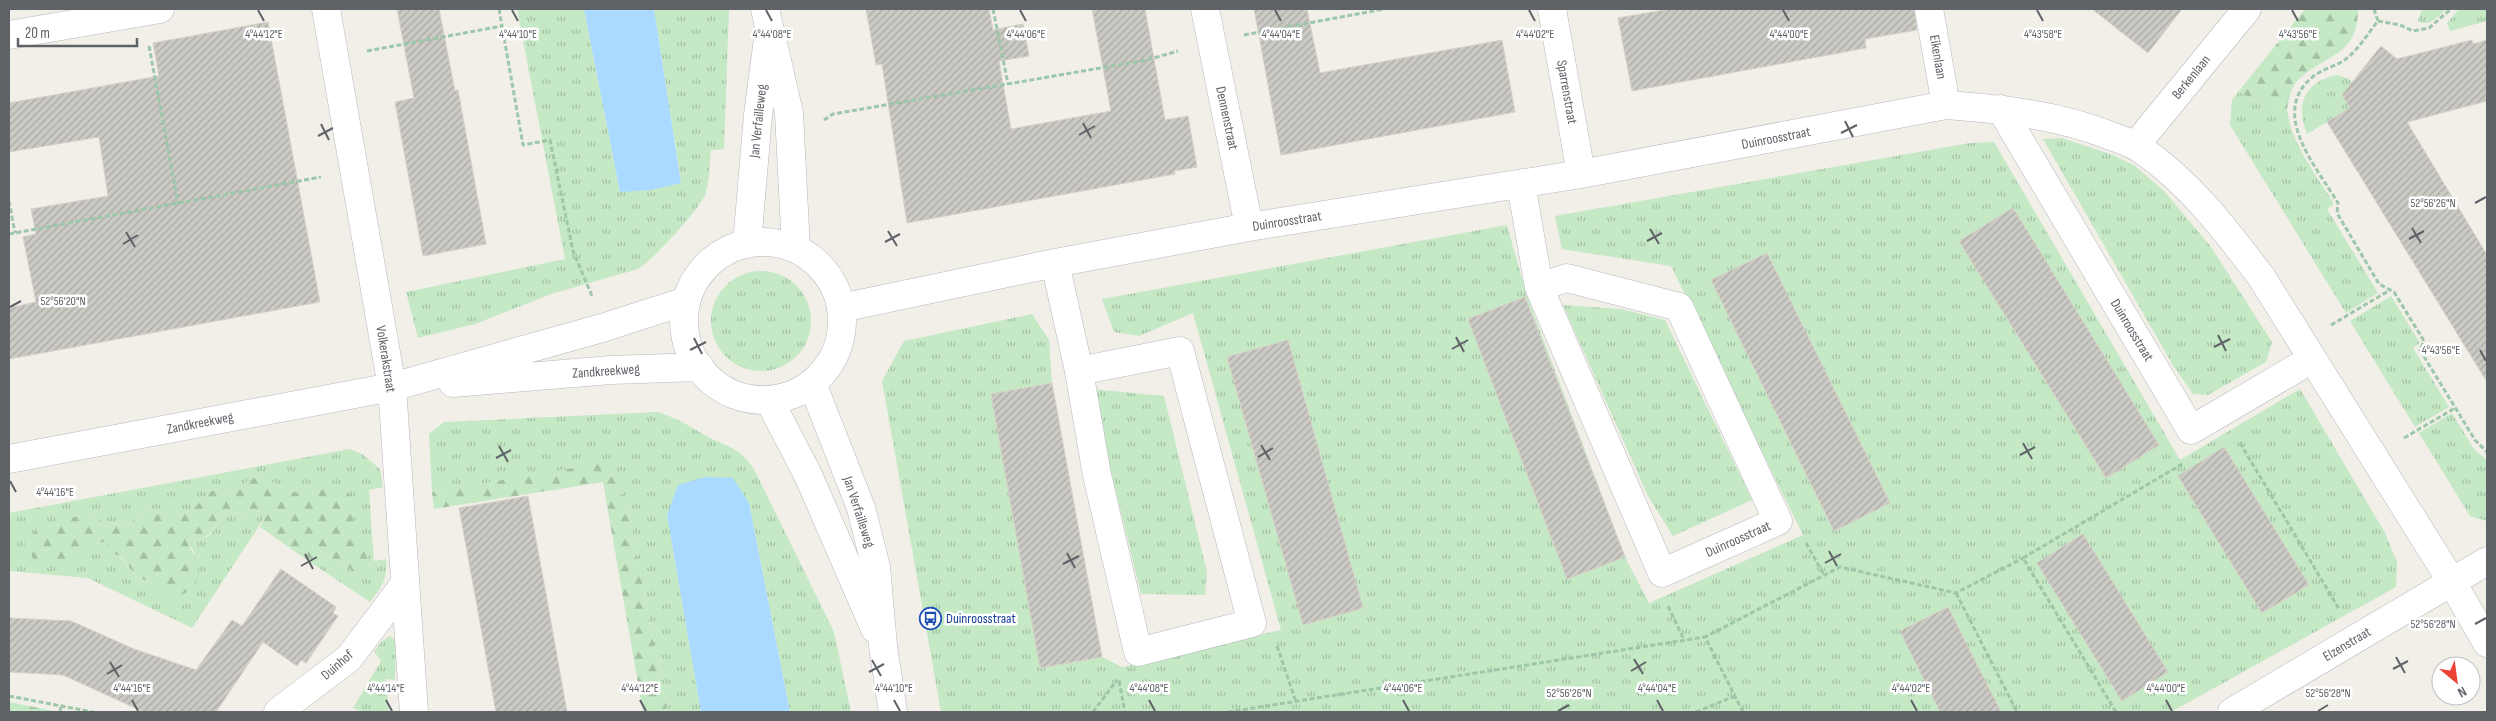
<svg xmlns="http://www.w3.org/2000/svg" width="2496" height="721" viewBox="0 0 2496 721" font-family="'Sofia Sans Condensed',sans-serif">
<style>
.grass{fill:url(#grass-tufts)}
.forest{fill:url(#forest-firs)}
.water{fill:#aadaff}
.building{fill:url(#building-hatch);stroke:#d6d1c6}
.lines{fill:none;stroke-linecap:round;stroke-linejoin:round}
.minor-casing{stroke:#b5b8bc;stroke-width:29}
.tertiary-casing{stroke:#b5b8bc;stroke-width:29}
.path{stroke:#9cc7a9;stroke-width:3;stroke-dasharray:5 2.5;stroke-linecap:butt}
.minor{stroke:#fff;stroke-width:28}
.tertiary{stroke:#fff;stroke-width:28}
.ticks{fill:none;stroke:#5f6368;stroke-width:2}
.labels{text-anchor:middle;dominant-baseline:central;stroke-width:5;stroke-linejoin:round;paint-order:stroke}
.street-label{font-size:14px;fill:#5f6368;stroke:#fff}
.transit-label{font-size:14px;fill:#164399;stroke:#fff;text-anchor:start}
.ticks-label{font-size:12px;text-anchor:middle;fill:#5f6368;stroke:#fff;stroke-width:5;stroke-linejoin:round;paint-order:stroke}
</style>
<defs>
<pattern id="grass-tufts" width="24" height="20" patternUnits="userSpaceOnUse" patternTransform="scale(1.25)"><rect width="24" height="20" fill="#c5e8c5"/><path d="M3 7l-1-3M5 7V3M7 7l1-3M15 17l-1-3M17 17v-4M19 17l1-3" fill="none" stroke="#a3c0a4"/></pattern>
<pattern id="forest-firs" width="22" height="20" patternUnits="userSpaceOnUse" patternTransform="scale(1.25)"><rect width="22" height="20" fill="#c5e8c5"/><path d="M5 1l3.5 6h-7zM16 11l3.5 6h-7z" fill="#a3c0a4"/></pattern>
<pattern id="building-hatch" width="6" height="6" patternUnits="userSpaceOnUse" patternTransform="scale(1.25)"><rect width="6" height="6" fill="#cccac5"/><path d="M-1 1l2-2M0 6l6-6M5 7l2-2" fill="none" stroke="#a9a8a4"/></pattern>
</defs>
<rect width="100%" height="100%" fill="#f1efe8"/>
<path class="grass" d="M517 9H584L620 192 681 182 654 9H729L724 149 711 150C709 163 710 179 706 192 703 206 652 261 638 269L551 294 475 324 418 338 406 292 565 259Z
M2422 9H2446C2439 16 2428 28 2418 21Z
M2459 9H2487V21L2450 31 2447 23Z
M2337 75 2349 79 2356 87 2342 95 2350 108 2307 134C2295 105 2304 82 2337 75Z
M2239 91 2255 101 2287 109C2291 144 2316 174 2334 204L2327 209 2378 293 2346 313 2230 125 2232 100Z
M2062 138 2113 155 2135 166 2165 192 2211 247 2272 342 2266 362 2208 395 2193 394 2174 367 2043 139Z
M1994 142 2180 460 2300 389 2385 533 2397 562 2396 587 2171 712H941L882 381 904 341 1032 314 1049 340 1052 383 991 394 1041 668 1102 657 1122 667 1281 630 1193 313 1139 336 1114 332 1102 299 1507 225 1527 296 1626 559 1649 603 1803 535 1671 266 1562 249 1555 216 1970 143Z
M711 321a50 50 0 1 1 100 0a50 50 0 1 1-100 0Z
M2391 296 2420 343 2413 348 2449 407 2415 427 2350 321Z
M1563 305 1621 309 1665 320 1752 500 1673 536 1648 496Z
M1091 389 1164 396 1207 572 1205 595 1141 594Z
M657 412C675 417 688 425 703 434 726 448 737 444 754 469L834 632 851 712H790L749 503 667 515 701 712H667L628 508 609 463 432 492 429 434 444 422Z
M2452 413 2474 449 2487 460V521L2470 516 2419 433Z
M350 449 362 454 380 469 383 487 369 490 374 561 386 559C388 579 382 587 370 602L310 562 321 555 342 562 358 576 351 528 324 486C303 498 299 494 279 485 272 481 263 480 256 477L235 489 211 491C189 515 179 521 147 509L126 526 101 521 86 514 69 520 93 543 107 542 137 577 158 585 195 553 186 540C192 537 200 539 206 537 215 533 219 518 226 511 245 517 251 511 269 511L192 628 88 578 9 571V513Z
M390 636 396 641 395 680 386 679 389 712H362L353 708 381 661 374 651 382 641Z"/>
<path class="forest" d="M2305 9H2358C2358 57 2325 54 2298 80 2291 87 2289 99 2287 109L2255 101 2239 91Z
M609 462 628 508 667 712H643L603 482 434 509 432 492Z
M256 477C263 480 272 481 279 485 299 494 302 498 324 486L343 490 358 500 351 528C368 539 368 550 366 568L358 576 342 562 321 555 310 562 260 527 269 511C249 511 247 517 226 511 219 518 215 532 206 536 200 539 193 537 186 540 197 560 202 566 194 589L172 599 158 585 137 577 120 556 111 553 107 542 93 543C79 567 60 565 35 561L24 544 39 526 86 514 101 521 126 526 147 509C179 521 189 515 211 491L235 489Z
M9 702 54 711 9 712Z"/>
<path class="water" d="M584 9H654L681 183 651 190 620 192Z
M705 477 733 478 749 503 790 712H701L667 515 678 485Z"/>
<path class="building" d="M397 9H439L455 91 458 90 486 244 423 256 395 102 414 98Z
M866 9H989L993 30 1023 24 1029 56 999 61 1011 129 1111 111 1092 9H1145L1165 120 1188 116 1197 167 1174 171 1175 174 907 223 882 64 876 65Z
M1254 9H1307L1320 73 1502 40 1515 112 1281 155Z
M1670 9H1914L1917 30 1865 39 1866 48 1632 91 1618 18Z
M2092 9H2182L2148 53Z
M268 22 320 302 9 359V308L36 302 23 237 36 234 31 209 108 196 99 137 9 152V103L159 76 153 43Z
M2472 40 2473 44 2487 40V101L2407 122 2487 255V382L2327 122 2350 108 2342 95 2381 46 2397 59Z
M2013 208 2159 445 2106 478 1959 241Z
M1767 253 1890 503 1834 531 1711 280Z
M1525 297 1625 557 1567 579 1468 319Z
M1288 340 1363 608 1303 625 1227 357Z
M1052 383 1102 657 1040 668 991 394Z
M2224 447 2309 585 2262 613 2178 476Z
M528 496 546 594 567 712H496L477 606 459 508Z
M2083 534 2168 672 2122 701 2037 563Z
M281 569 336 607 333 613 338 616 306 663 301 660 297 666 263 642 216 712H144L63 675 9 672V618L71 621 134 649 196 670 232 620 242 626Z
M1948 607 1966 643 2001 712H1940L1900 631Z"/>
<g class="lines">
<defs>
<path id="minor" d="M326 9 392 387 414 712
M1205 9 1249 227
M1552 9 1581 174
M1929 9 1946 105
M9 35 160 9
M2001 109 2191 430 2312 359
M2135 146 2247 9
M1521 184 1539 287 1567 278 1679 307 1778 521 1662 573 1539 287
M1055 263 1079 371 1180 351 1252 623 1138 652 1097 475 1079 371
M841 308 1055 263 1249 227 1581 174 1946 105C2002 109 2059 115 2111 136 2119 139 2128 142 2136 146 2187 179 2226 230 2262 278L2452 582 2487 643
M278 712 349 658 404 585
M2232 712 2487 561"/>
<path id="tertiary" d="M765 9 789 113 796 249
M684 321a79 79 0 1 1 158 0a79 79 0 1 1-158 0Z
M747 244 758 115 767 46
M453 383 611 370 700 367
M812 383 861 508 876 567 883 646 893 712
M769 400 808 475 875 629
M9 459 392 387 602 328 686 301"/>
</defs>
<use href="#minor" class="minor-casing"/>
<use href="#tertiary" class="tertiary-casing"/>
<path class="path" d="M499 9 523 145 550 140 573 251 592 296
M993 9 1008 84
M2374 9 2378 21C2368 33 2359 49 2346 59 2337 66 2325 68 2315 75 2267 111 2316 166 2338 203L2337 213 2379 284 2394 292 2424 341 2420 350 2475 440 2487 452
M2378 21 2400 25 2413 31 2429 28 2451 9
M1244 35 1384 9
M149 46 178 203
M367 51 502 26
M824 120 833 114 1147 60 1178 51
M9 201 15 233
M9 234 321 177
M709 263 712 252
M2331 325 2390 290
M2404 438 2455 408
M2240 443 2339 609
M1806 543 1824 575
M1956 593 2017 712
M1668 606 1684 640
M1277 646 1296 702
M1119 681 1125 712
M9 696 93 712
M60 712 61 706
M1093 712 1117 680
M1228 712 1705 637
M1696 712 1735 696
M1743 712 1705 637 1840 567 1956 593 2023 558
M2116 712 2023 558 2184 463"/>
<use href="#minor" class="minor"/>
<use href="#tertiary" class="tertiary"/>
</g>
<path class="ticks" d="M258 10 264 21M512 10 518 21M766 10 772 21M1020 10 1026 21M1275 10 1281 21M1529 10 1535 21M1783 10 1789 21M2037 10 2043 21M2292 10 2298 21M1845 121 1853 137M1083 123 1091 138M321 124 329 140M1841 133 1857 125M1079 135 1095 126M318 136 333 128M2475 203 2486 197M2412 228 2421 243M1650 229 1659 244M888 231 897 246M126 232 135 247M2409 239 2424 231M1647 241 1662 233M885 242 900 234M123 244 138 235M10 307 21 301M2218 335 2226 351M1456 337 1464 352M694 338 702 354M2214 347 2230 339M1452 349 1468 340M690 350 706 342M2480 350 2486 361M2023 443 2032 459M1261 445 1270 460M499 446 508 462M2020 455 2035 447M1258 457 1273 448M496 458 511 450M10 481 16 492M1829 551 1837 566M1067 553 1075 568M305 554 313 569M1825 563 1841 554M1063 564 1079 556M301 566 317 557M2475 624 2486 618M2396 657 2405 673M1634 659 1643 674M872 660 881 676M110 662 119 677M2393 669 2408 661M1631 671 1646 662M869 672 884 664M107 674 122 665M132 700 138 711M386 700 392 711M640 700 646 711M894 700 900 711M1149 700 1155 711M1403 700 1409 711M1657 700 1663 711M1911 700 1917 711M2166 700 2172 711M1558 711 1569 705M2318 711 2328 705"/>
<defs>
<symbol id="bus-ring" viewBox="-11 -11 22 22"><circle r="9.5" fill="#fff" stroke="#1a4fb4" stroke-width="1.5"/><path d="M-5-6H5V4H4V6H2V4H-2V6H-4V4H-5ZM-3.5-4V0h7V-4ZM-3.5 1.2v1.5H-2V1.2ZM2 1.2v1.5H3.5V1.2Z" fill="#1a4fb4"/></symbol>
</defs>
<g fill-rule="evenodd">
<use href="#bus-ring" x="918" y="606" width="25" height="25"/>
</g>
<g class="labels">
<g class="street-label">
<text transform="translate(1938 57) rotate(80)">Eikenlaan</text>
<text transform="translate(2191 77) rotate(-51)">Berkenlaan</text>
<text transform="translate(1567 92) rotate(80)">Sparrenstraat</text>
<text transform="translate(1227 118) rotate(78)">Dennenstraat</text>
<text transform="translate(758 121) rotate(-84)">Jan Verfailleweg</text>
<text transform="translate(1776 138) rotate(-11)">Duinroosstraat</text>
<text transform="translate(1287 221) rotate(-9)">Duinroosstraat</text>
<text transform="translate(2132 330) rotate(59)">Duinroosstraat</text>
<text transform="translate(386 359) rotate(81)">Volkerakstraat</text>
<text transform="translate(606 371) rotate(-4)">Zandkreekweg</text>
<text transform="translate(200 423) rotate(-11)">Zandkreekweg</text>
<text transform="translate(859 512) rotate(72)">Jan Verfailleweg</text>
<text transform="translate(1738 539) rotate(-24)">Duinroosstraat</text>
<text transform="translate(2347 644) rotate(-31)">Elzenstraat</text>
<text transform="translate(337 665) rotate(-41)">Duinhof</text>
</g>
<g class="transit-label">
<text x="946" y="618">Duinroosstraat</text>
</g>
</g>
<g class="ticks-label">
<text x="264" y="38">4°44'12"E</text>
<text x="518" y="38">4°44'10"E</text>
<text x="772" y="38">4°44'08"E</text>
<text x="1026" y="38">4°44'06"E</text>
<text x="1281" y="38">4°44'04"E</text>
<text x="1535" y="38">4°44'02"E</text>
<text x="1789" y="38">4°44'00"E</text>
<text x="2043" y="38">4°43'58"E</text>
<text x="2298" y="38">4°43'56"E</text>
<text x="2433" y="207">52°56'26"N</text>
<text x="63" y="305">52°56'20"N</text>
<text x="2441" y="354">4°43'56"E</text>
<text x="55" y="496">4°44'16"E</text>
<text x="2433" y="628">52°56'28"N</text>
<text x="132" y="692">4°44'16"E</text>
<text x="386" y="692">4°44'14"E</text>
<text x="640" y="692">4°44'12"E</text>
<text x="894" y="692">4°44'10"E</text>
<text x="1149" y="692">4°44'08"E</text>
<text x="1403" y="692">4°44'06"E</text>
<text x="1657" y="692">4°44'04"E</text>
<text x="1911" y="692">4°44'02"E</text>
<text x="2166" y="692">4°44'00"E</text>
<text x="1569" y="697">52°56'26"N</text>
<text x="2328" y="697">52°56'28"N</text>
</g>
<rect width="2496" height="721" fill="none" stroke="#5f6368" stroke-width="20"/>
<g transform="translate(2456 681) rotate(151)"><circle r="24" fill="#ffffff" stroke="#bfc1c3"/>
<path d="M0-4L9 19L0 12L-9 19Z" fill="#ea4335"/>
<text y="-8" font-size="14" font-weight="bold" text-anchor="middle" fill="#5f6368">N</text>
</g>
<path d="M18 38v8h119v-8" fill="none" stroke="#5f6368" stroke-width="2.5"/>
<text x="25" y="38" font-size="15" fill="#5f6368" stroke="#ffffff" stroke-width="4" paint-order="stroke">20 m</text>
</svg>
